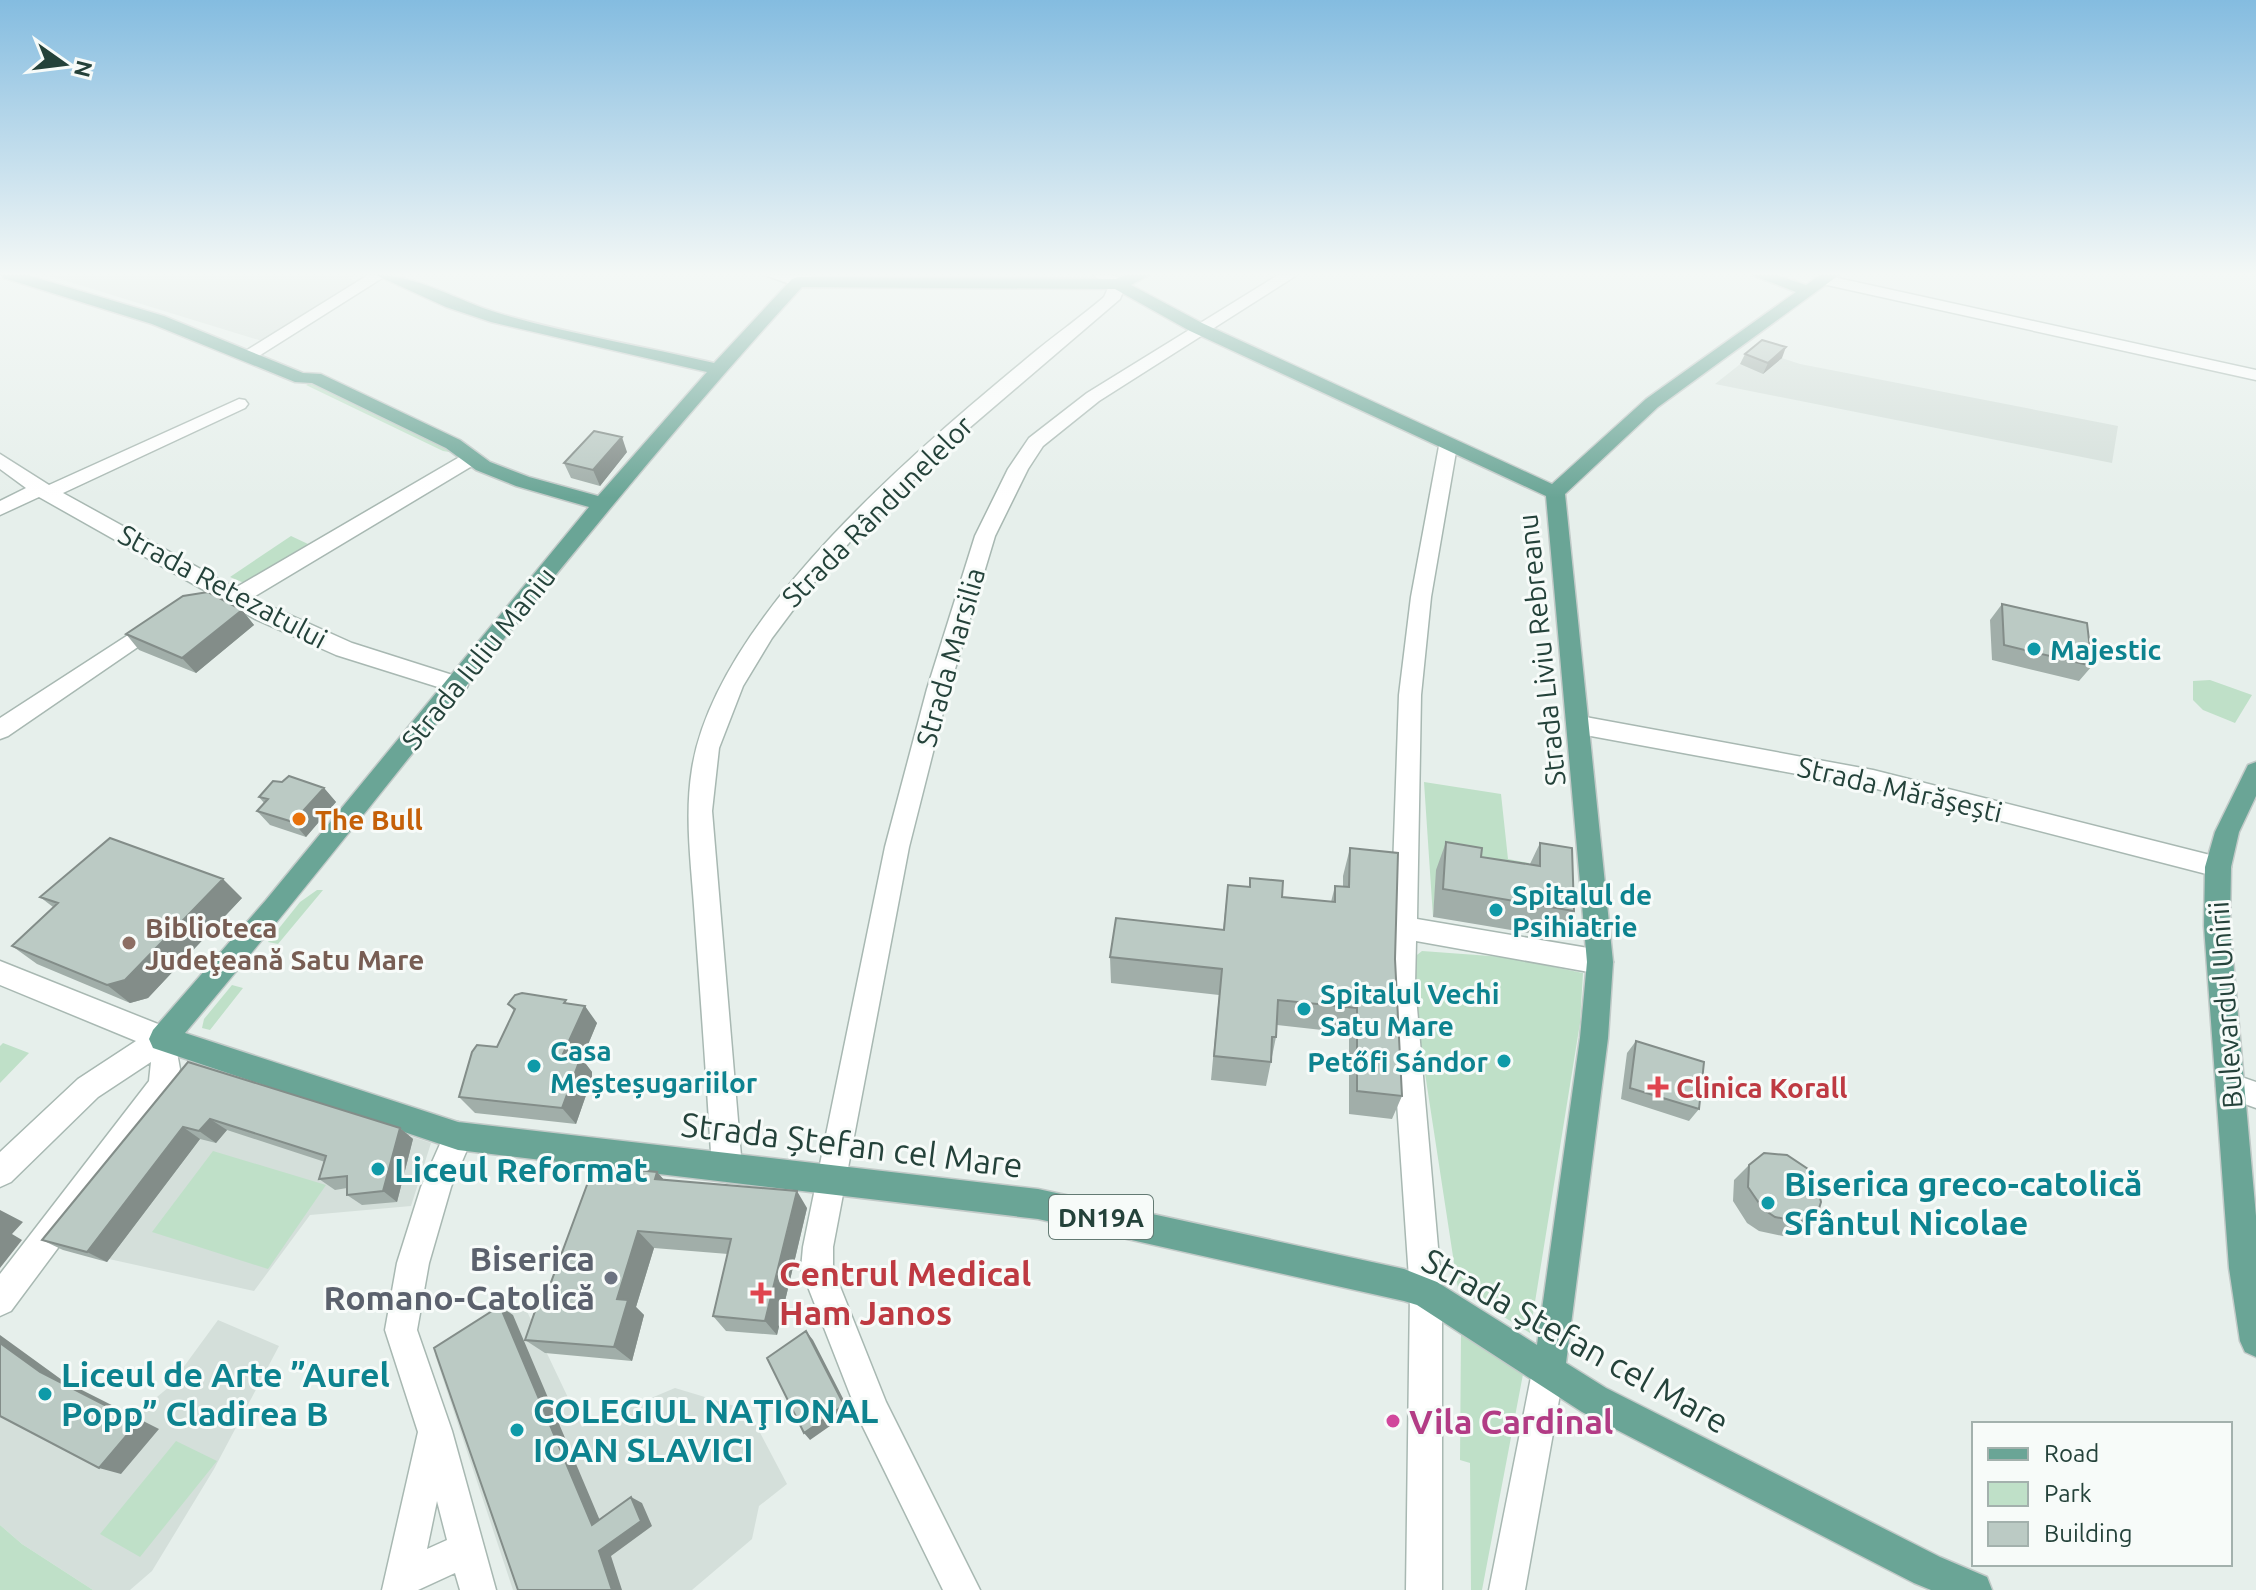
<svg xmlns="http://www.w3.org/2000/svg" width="2256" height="1590" viewBox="0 0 2256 1590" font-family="Ubuntu,sans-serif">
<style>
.built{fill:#d4dfda}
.green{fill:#bfe0c8}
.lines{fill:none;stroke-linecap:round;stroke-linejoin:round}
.minor-casing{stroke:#a8b8b2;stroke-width:3}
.major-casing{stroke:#c2cac8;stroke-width:3}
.minor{fill:#fff;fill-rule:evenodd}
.major{fill:#6aa596;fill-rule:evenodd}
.wall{fill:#a1aea9}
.shaded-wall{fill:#838d89}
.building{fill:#bbcac4;stroke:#838d89;stroke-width:2}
.culture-dot{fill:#0f9aa8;stroke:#f7fbf9;stroke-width:3}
.food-dot{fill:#e8710a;stroke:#f7fbf9;stroke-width:3}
.education-dot{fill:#8d6e63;stroke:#f7fbf9;stroke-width:3}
.health-dot{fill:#e0444e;stroke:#f7fbf9;stroke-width:3}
.worship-dot{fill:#6b7280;stroke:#f7fbf9;stroke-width:3}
.hotel-dot{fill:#d1479c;stroke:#f7fbf9;stroke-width:3}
.labels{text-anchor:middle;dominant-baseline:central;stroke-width:6;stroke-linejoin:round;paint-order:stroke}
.shield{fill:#f7fbf9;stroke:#637a73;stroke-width:2}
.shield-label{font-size:26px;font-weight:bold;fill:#24423a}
.street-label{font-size:28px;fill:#24423a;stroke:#f7fbf9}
.culture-label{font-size:28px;font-weight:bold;fill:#0d838f;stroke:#f7fbf9;text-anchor:start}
.food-label{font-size:28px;font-weight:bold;fill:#c56008;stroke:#f7fbf9;text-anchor:start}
.education-label{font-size:28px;font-weight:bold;fill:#785e54;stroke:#f7fbf9;text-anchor:start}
.health-label{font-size:28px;font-weight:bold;fill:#be3a42;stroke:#f7fbf9;text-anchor:start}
.near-street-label{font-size:34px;fill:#24423a;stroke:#f7fbf9}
.near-culture-label{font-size:34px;font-weight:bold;fill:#0d838f;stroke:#f7fbf9;text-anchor:start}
.near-worship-label{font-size:34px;font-weight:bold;fill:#5b616d;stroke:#f7fbf9;text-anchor:end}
.near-health-label{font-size:34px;font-weight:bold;fill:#be3a42;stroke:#f7fbf9;text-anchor:start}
.near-hotel-label{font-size:34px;font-weight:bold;fill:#b23c85;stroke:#f7fbf9;text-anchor:start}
</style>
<rect width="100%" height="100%" fill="#e6efeb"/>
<path class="built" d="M47 275H353L348 278 358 282 262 341Z
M1758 350 1800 364 2118 426 2112 463 1715 384Z
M203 1068 431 1143 411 1206 310 1215 254 1291 59 1248Z
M523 1303 582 1427 675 1388 748 1410 787 1484 759 1506 752 1539 692 1590H513L435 1355Z
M218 1320 279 1346 214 1469 152 1571 130 1590H93L22 1544 0 1525V1336L62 1380 134 1416 169 1387Z"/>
<path class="green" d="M312 382 448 447 455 453 443 451 306 385Z
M291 536 308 544 244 583 230 577Z
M2210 680 2252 695 2235 723 2203 710 2193 700V681Z
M1424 782 1501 794 1508 859 1529 863 1528 867 1437 870 1433 917Z
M317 890H323L278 944 268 942 300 902Z
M1422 951 1504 957 1583 973 1580 1023 1530 1333 1458 1289 1408 962Z
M232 985 243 988 210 1030 202 1028 204 1019Z
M3 1043 29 1053 0 1083V1046Z
M213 1151 326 1185 268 1269 152 1232Z
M1461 1334 1524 1369 1482 1590H1471L1470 1463 1460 1460Z
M176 1441 217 1461 140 1557 100 1534Z
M0 1525 22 1544 93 1590H0Z"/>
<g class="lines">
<defs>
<path id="minor" d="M368 275H387L254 359H242L239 355Z
M765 275H814L798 287Z
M1093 275C1106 275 1117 273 1126 284L1120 299 954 441 856 535 811 586 772 638 743 686 719 748 712 811 742 1168 738 1178 727 1182 716 1178 712 1168C707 1085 701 1003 695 920 692 870 684 818 692 769 716 616 922 445 1037 350 1059 332 1082 316 1104 297L1109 286Z
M1278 275H1297L1099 401 1043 446 1028 469 995 536 949 689 909 847 833 1247V1269L886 1402 980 1590H943L862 1425 801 1269 803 1247 885 847 927 689 975 536 1008 469 1029 438 1087 393Z
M1824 275 2256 370V380L1818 283 1816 280Z
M239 399 245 400 248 404 245 408 63 493 235 588 463 455H477L479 459 477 463 252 598 352 643 465 679 468 685 465 691 457 693 336 655 257 620 39 497 0 515V501L26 488 0 469V454L49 485Z
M1448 440 1457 446 1431 597 1421 695 1417 919 1600 950 1609 954 1613 962 1609 970 1600 974 1416 941 1415 985 1442 1293V1590H1406L1410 1293 1389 985 1399 695 1411 597 1439 446Z
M159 615 167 617 170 622 167 627 8 736 0 739V718Z
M1580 716 1873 770 2218 857 2227 860 2231 867 2227 874 2218 877 1873 788 1580 734 1572 731 1569 725 1572 719Z
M0 961 173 1030 180 1069 171 1096 11 1311 0 1316V1274L149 1081 151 1062 98 1097 11 1182 0 1187V1152L78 1079 136 1041 0 985Z
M2230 1073 2256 1082V1108L2220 1095 2216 1086 2220 1077Z
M458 1122 468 1126 473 1136 451 1187 429 1263 417 1330 452 1431 496 1590H460L455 1573 418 1590H382L418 1432 385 1330 397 1263 421 1187 448 1126ZM437 1501 447 1540 427 1549Z
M1548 1356 1560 1360 1564 1372 1525 1590H1489L1532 1372 1536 1360Z"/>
<path id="major" d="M2 275H27L164 316 303 373 321 374 460 440 490 462 529 477 598 496 707 372 491 322 446 307 376 275C417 275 458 301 498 313 569 334 643 346 714 363L792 279 798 277 1116 279 1126 275H1149L1131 285 1202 323 1552 484 1646 399 1796 292 1752 275H1776L1806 285 1820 275H1839L1658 407 1565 494 1613 962 1608 1038 1566 1363 1606 1388 1940 1557 1987 1577 1992 1590H1931L1914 1583 1582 1412 1417 1305 1404 1301 1038 1219 458 1150 153 1048 149 1039 153 1030 266 900 589 507 516 486 476 470 446 448 312 383 295 382 152 324 4 278ZM802 287 1115 289 1190 331 1546 496 1587 962 1580 1038 1537 1345 1437 1282 1404 1269 1038 1189 458 1122 185 1033C393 786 584 525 802 287Z
M2256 762V796L2239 832 2231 867 2230 926 2256 1216V1357L2245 1352 2240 1341 2229 1268 2204 926 2205 867 2215 832 2248 765Z"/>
</defs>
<use href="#minor" class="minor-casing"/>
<use href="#major" class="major-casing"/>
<use href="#minor" class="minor"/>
<use href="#major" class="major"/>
</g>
<path class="wall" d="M1745 354 1782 358 1763 374 1740 364Z
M627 452 600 486 571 478 564 463Z
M2002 604 2092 666 2079 681 1992 660 1990 620Z
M242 610 254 625 196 673 139 650 126 634Z
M324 788 336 802 306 837 270 825 257 811 264 803 259 797Z
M1446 842 1481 857 1530 864 1540 843 1574 911 1559 938 1433 917 1436 870Z
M1350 848 1395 959 1402 1096 1392 1119 1349 1114V1033L1277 1025 1276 1037 1266 1086 1211 1080 1219 995 1111 983 1110 957 1223 930 1228 885 1249 887 1250 878 1282 897 1331 902 1335 886H1343V876Z
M40 897 242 898 148 998 130 1003 37 964 12 946 53 907Z
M508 1004H569L597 1023 582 1059 592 1072V1078L576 1124 475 1113 459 1097 497 1047 514 1011Z
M1636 1041 1699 1109 1689 1121 1621 1099 1627 1053Z
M188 1062 400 1128 413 1139 397 1202 362 1205 347 1195V1188L335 1190 319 1179 325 1162 227 1130 216 1143 200 1139 107 1262 63 1250 42 1240Z
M1787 1155 1800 1226 1783 1236 1759 1231 1747 1223 1733 1201 1734 1180 1749 1165Z
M657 1172 664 1180 807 1208 777 1335 726 1331 713 1316 728 1254 654 1248 636 1307 644 1315 632 1361 545 1353 525 1340 547 1293Z"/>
<path class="shaded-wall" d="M1786 347 1782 358 1763 374 1768 363Z
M622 437 627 452 600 486 593 470Z
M242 610 254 625 196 673 182 658Z
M324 788 336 802 306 837 293 822Z
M223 879 242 898 148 998 130 1003 107 985Z
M585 1006 597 1023 582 1059 592 1072V1078L576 1124 562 1108 563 1054Z
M210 1119 227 1130 216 1143 199 1131Z
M183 1127 200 1139 107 1262 87 1252Z
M400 1128 413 1139 397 1202 383 1191Z
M657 1172 672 1189 655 1179Z
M797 1191 807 1208 777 1335 765 1321Z
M0 1210 23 1222 12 1234 22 1240 0 1268Z
M1818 1212 1800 1226 1783 1236 1800 1222Z
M638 1231 654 1248 636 1307 644 1315 632 1361 614 1347 617 1299Z
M500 1306 513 1315 604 1530 592 1525Z
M806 1331 813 1340 850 1412 810 1440 804 1433Z
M0 1335 62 1380 159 1429 121 1474 99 1468 40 1372 0 1343Z
M631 1497 642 1503 652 1526 611 1556 622 1590H612L599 1551Z"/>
<path class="building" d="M1762 340 1786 347 1768 363 1745 354Z
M594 431 622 437 593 470 564 463Z
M208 592 242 610 182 658 126 634 183 596Z
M2002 604 2087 623 2092 666 2004 645Z
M289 776 324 788 293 822 257 811 268 799 259 797 273 781 282 782Z
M110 838 223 879 125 980 107 985 12 946 58 903 40 897Z
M1446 842 1482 848 1481 857 1540 866V843L1572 848 1574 911 1443 889Z
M1350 848 1398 853 1395 959 1402 1096 1357 1091V1008L1278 1000 1276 1037H1272L1271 1062 1214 1056 1222 969 1110 957 1116 918 1224 930 1228 885 1250 887V878L1283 881 1282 897 1335 902V886L1349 887Z
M522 993 566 1000 564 1003 585 1006 563 1054 579 1056V1062L562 1108 459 1097 472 1052 477 1045 497 1047 515 1009 508 1004 515 995Z
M1636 1041 1704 1062 1699 1109 1630 1088Z
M188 1062 400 1128 383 1191 347 1195V1176L319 1179 326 1156 210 1119 199 1131 183 1127 87 1252 42 1240Z
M1764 1153 1787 1155 1808 1169 1816 1180 1821 1202 1818 1212 1800 1222 1775 1217 1763 1209 1748 1187 1749 1165Z
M594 1166 657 1172 655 1179 797 1191 765 1321 713 1316 731 1239 638 1231 617 1299 628 1300 614 1347 525 1340 541 1294 547 1293Z
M500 1306 592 1525 631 1497 641 1521 599 1551 612 1590H518L434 1348Z
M806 1331 844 1405 804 1433 767 1358Z
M0 1343 40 1372 138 1422 99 1468 0 1416Z"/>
<linearGradient id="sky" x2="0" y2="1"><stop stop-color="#84bce0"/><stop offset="0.55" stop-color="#f4f8f6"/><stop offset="1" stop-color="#f4f8f6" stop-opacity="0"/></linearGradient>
<rect width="2256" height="498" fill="url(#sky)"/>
<g class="culture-dot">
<circle cx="2034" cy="649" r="8"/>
<circle cx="1496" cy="910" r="8"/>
<circle cx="1304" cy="1009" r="8"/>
<circle cx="1504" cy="1061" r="8"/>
<circle cx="534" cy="1066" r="8"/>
<circle cx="378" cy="1169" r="8"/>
<circle cx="1768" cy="1203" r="8"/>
<circle cx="45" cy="1394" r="8"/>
<circle cx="517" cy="1430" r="8"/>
</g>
<circle class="food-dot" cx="299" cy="819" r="8"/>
<circle class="education-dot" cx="129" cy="943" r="8"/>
<g class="health-dot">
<path d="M1654 1075h8v8h8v8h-8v8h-8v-8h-8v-8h8z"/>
<path d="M757 1281h8v8h8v8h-8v8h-8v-8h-8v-8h8z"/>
</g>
<circle class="worship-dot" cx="611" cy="1278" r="8"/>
<circle class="hotel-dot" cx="1393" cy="1421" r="8"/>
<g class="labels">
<rect class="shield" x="1049" y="1195" width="104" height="44" rx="6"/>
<g class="shield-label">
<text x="1101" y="1217">DN19A</text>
</g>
<g class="street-label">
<text transform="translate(877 511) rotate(-45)">Strada Rândunelelor</text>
<text transform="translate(223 586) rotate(28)">Strada Retezatului</text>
<text transform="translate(1541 650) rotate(-96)">Strada Liviu Rebreanu</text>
<text transform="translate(950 657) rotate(-74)">Strada Marsilia</text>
<text transform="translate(478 658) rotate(-51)">Strada Iuliu Maniu</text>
<text transform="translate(1900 789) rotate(13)">Strada Mărășești</text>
<text transform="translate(2225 1005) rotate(-94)">Bulevardul Unirii</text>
</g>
<g class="culture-label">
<text x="2050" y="649">Majestic</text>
<text x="1512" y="894">Spitalul de<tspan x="1512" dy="32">Psihiatrie</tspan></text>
<text x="1320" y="993">Spitalul Vechi<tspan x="1320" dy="32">Satu Mare</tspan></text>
<text x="550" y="1050">Casa<tspan x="550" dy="32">Meșteșugariilor</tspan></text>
<text x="1488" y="1061" text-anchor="end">Petőfi Sándor</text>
</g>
<g class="food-label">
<text x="315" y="819">The Bull</text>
</g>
<g class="education-label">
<text x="145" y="927">Biblioteca<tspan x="145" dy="32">Judeţeană Satu Mare</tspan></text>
</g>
<g class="health-label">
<text x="1676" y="1087">Clinica Korall</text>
</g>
<g class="near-street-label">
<text transform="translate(852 1144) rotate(7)">Strada Ștefan cel Mare</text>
<text transform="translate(1576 1340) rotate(29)">Strada Ștefan cel Mare</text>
</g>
<g class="near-culture-label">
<text x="394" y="1169">Liceul Reformat</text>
<text x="1784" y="1183">Biserica greco-catolică<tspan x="1784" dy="39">Sfântul Nicolae</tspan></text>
<text x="61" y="1374">Liceul de Arte ”Aurel<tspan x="61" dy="39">Popp” Cladirea B</tspan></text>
<text x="533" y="1410">COLEGIUL NAŢIONAL<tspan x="533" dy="39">IOAN SLAVICI</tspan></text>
</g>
<g class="near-worship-label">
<text x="595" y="1258">Biserica<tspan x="595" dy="39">Romano-Catolică</tspan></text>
</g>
<g class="near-health-label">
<text x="779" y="1273">Centrul Medical<tspan x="779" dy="39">Ham Janos</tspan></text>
</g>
<g class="near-hotel-label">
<text x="1409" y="1421">Vila Cardinal</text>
</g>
</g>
<rect x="1972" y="1422" width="260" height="144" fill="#f7fbf9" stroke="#a3b1ad" stroke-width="2"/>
<rect x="1988" y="1448" width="40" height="12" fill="#6aa596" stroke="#a3b1ad" stroke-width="2"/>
<text x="2044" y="1462" font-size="24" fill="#24423a">Road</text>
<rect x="1988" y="1482" width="40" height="24" fill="#bfe0c8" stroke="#a3b1ad" stroke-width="2"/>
<text x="2044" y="1502" font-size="24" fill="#24423a">Park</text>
<rect x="1988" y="1522" width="40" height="24" fill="#bbcac4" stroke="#a3b1ad" stroke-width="2"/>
<text x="2044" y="1542" font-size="24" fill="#24423a">Building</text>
<g transform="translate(64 64) rotate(104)" stroke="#f7fbf9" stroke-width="6" paint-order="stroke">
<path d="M0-6L14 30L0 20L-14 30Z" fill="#24423a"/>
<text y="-12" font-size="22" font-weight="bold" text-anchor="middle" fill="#24423a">N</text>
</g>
</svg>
